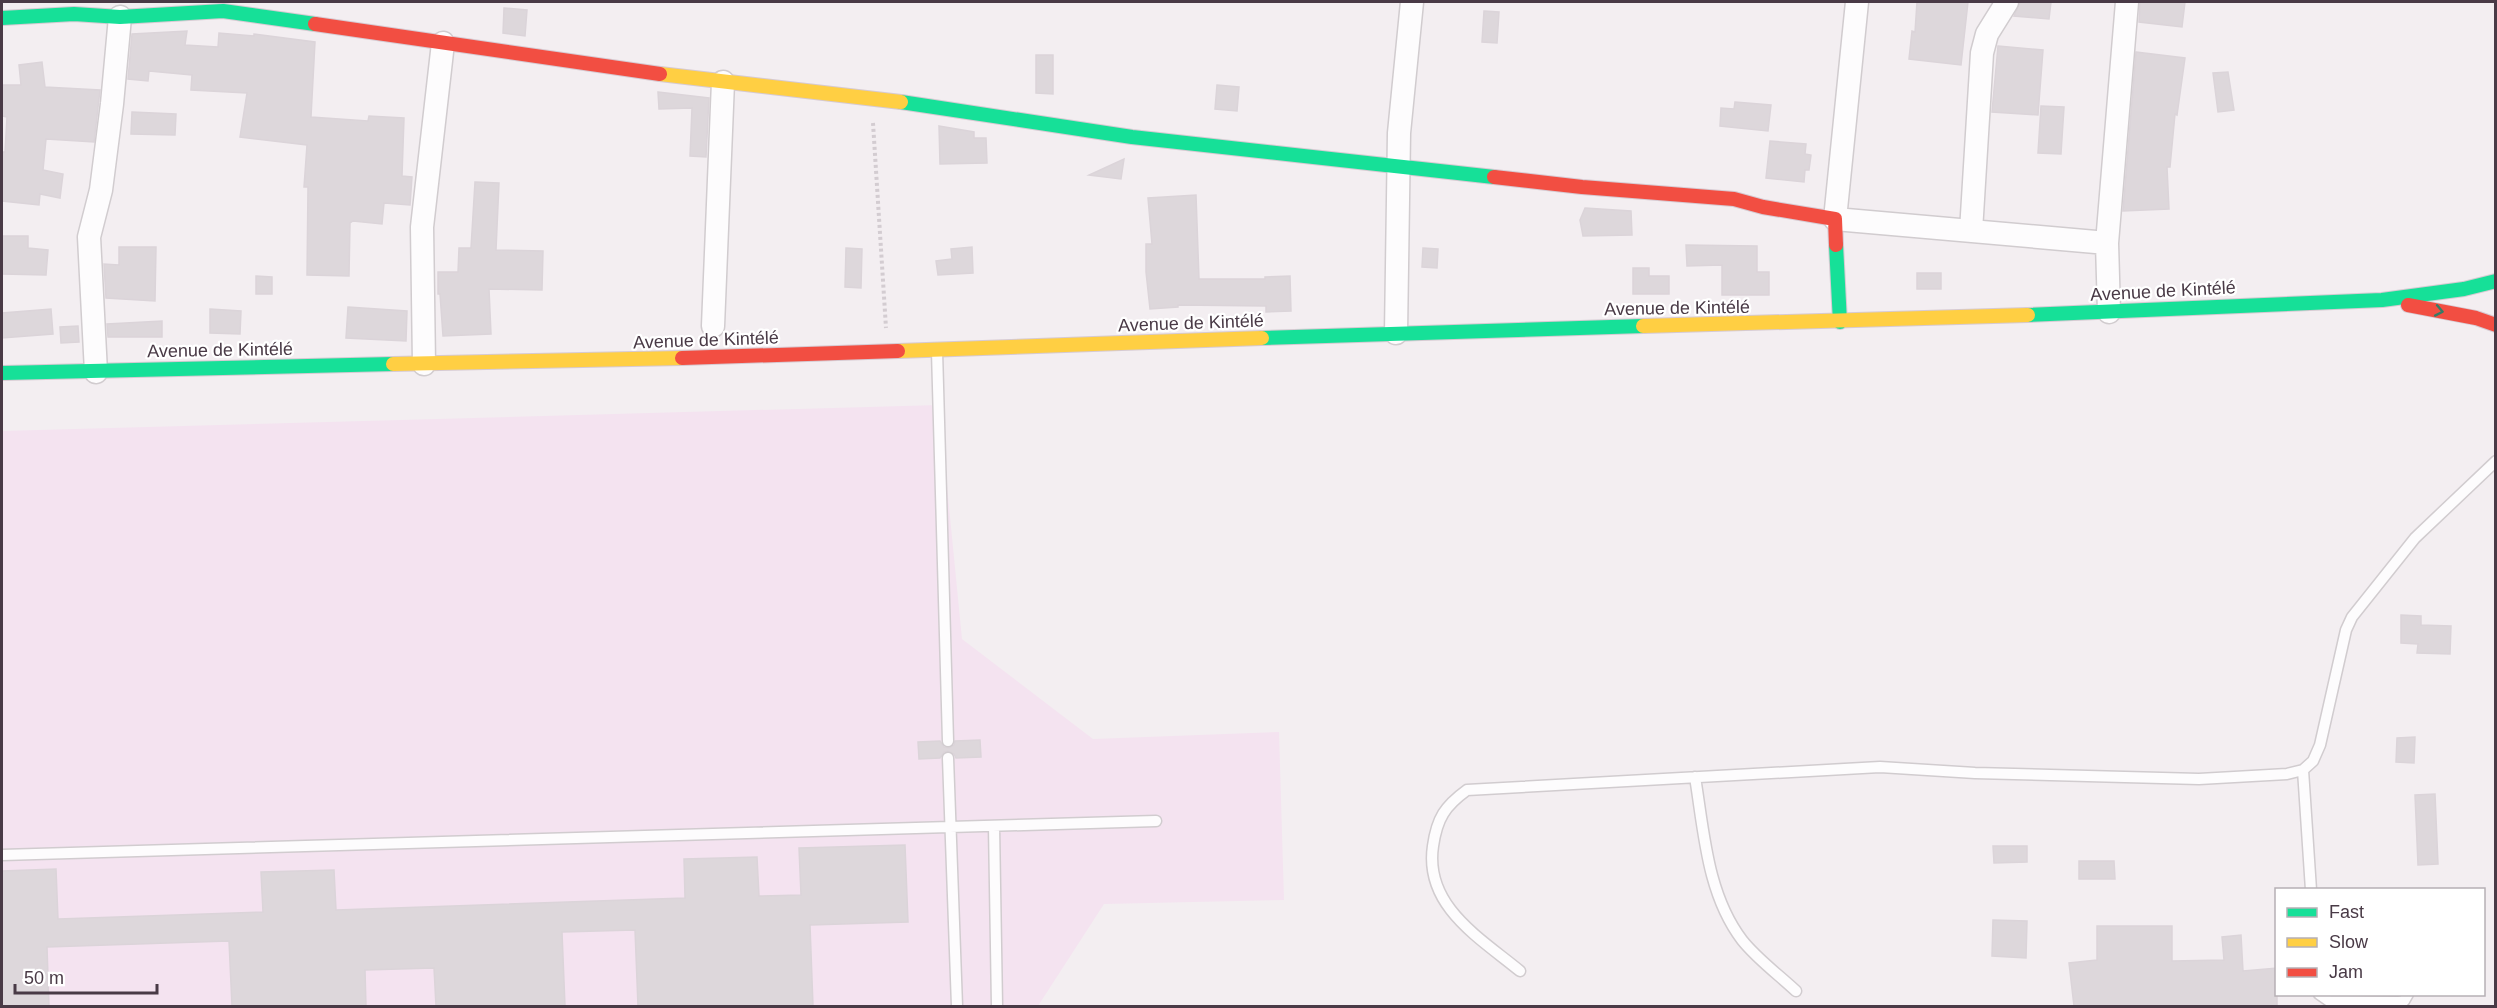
<svg xmlns="http://www.w3.org/2000/svg" width="2497" height="1008" viewBox="0 0 2497 1008" font-family="Arial,sans-serif">
<style>
.commercial{fill:#f4e3f0}
.building{fill:#ddd7db;stroke:#dbd4d9;stroke-width:1.5}
.lines{fill:none;stroke-linecap:round;stroke-linejoin:round}
.lane-casing{stroke:#d1cccf;stroke-width:13}
.street-casing{stroke:#d1cccf;stroke-width:25}
.fast-casing{stroke:#d6cad2;stroke-width:16}
.slow-casing{stroke:#d6cad2;stroke-width:16}
.jam-casing{stroke:#d6cad2;stroke-width:16}
.path{stroke:#d3ccd1;stroke-width:4;stroke-dasharray:3 3;stroke-linecap:butt}
.lane{stroke:#fdfcfd;stroke-width:10}
.street{stroke:#fdfcfd;stroke-width:22}
.fast{stroke:#16e098;stroke-width:14}
.slow{stroke:#ffcf43;stroke-width:14}
.jam{stroke:#f24e42;stroke-width:14}
.oneway{stroke:#357c67}
.labels{text-anchor:middle;dominant-baseline:central;stroke-width:4.5;stroke-linejoin:round;paint-order:stroke}
.street-label{font-size:18px;fill:#493a46;stroke:#fff}
</style>
<rect width="100%" height="100%" fill="#f3eef1"/>
<path class="commercial" d="M939 405 962 639 1093 739 1279 732 1284 900 1104 904 1038 1006H2V431Z"/>
<path class="building" d="M1917 2H1968L1961 65 1909 59 1912 31 1915 32Z
M2020 2H2051L2049 19 2014 16Z
M2140 2H2185L2182 27 2139 22Z
M504 8 527 10 525 36 503 33Z
M1484 11 1499 12 1497 43 1482 42Z
M187 31 185 45 218 47 219 33 254 36V34L315 42 311 117 368 121 369 116 404 118 402 176 412 177 410 205 384 203 382 224 353 221 350 223 349 276 307 275 308 187H304L307 145 240 137 247 93 191 90 192 75 149 71 148 81 128 79 132 34Z
M1998 46 2043 50 2038 115 1992 112Z
M2136 52 2185 58 2177 115 2175 114 2170 167H2167L2169 209 2123 211Z
M1036 55H1053V94L1036 93Z
M42 62 45 87 100 90 94 142 46 139 43 170 63 174 60 198 40 194 39 205 2 201V152H5L7 117 2 116V85H21L19 65Z
M2228 72 2234 110 2218 112 2213 73Z
M1217 85 1239 87 1237 111 1215 109Z
M658 92 709 98 706 157 690 156 692 108 659 109Z
M1735 102 1771 105 1768 131 1720 126 1721 108 1734 109Z
M2041 106 2064 107 2061 154 2038 153Z
M132 112 176 114 175 135 131 134Z
M939 126 974 132V138H986L987 163 940 164Z
M1770 141 1806 144 1805 154 1811 155 1809 170H1805L1804 182 1766 178Z
M1124 159 1121 179 1089 175Z
M475 182 499 183 496 250 543 251 542 290 489 289 491 334 443 336 440 294H438V272H458L459 248H471Z
M1196 195 1199 279H1265V277L1290 276 1291 311 1266 312V306L1178 305V307L1150 309 1146 272V244H1152L1148 198Z
M1585 208 1631 211 1632 235 1583 236 1580 220Z
M2 236H28V248L48 250 46 275 2 274Z
M1686 245 1757 246V272H1769V295H1722V265L1687 266Z
M119 247H156L155 301 106 298 104 264 119 265Z
M972 247 973 273 938 275 936 261 952 259 951 249Z
M846 248 862 249 861 288 845 287Z
M1423 248 1438 249 1437 268 1422 267Z
M1633 268H1649V276H1669V294H1633Z
M1917 273H1941V289H1917Z
M256 276 272 277V294H256Z
M348 307 407 311 406 341 346 338Z
M51 309 53 334 2 338V313Z
M210 309 241 311 240 334 210 333Z
M162 321V337H108L107 324Z
M78 326 79 342 61 343 60 327Z
M2401 615 2421 616V625L2451 626 2450 654 2417 653 2418 644 2401 643Z
M2415 737 2414 763 2396 762 2397 738Z
M980 740 981 757 956 758 954 754 948 751 944 752 940 758 919 759 918 742 940 741 944 747 949 748 954 745 955 741Z
M2435 794 2438 864 2418 865 2415 795Z
M905 845 908 922 810 925 813 1006H638L635 930 562 932 565 1006H436L434 968 365 970 366 1006H232L229 941 47 947 49 1006H2V871L56 869 58 919 263 912 261 872 334 870 336 910 685 898 684 859 757 857 759 896 801 895 799 848Z
M1993 846H2027V862L1994 863Z
M2079 861H2114L2115 879H2079Z
M1993 920 2027 921 2026 958 1992 956Z
M2097 926H2172V961L2224 960 2222 937 2241 935 2243 971 2277 968V1006H2074L2069 963 2097 960Z"/>
<g class="lines">
<defs>
<path id="lane" d="M937 351 948 741
M948 758 957 1006
M2303 770 2311 890
M1695 777C1704 832 1707 894 1742 940 1757 959 1779 975 1796 991
M994 826 997 1006
M2 855 1156 821
M1520 971C1480 938 1424 906 1433 846 1437 818 1445 806 1467 790L1880 767 1975 773 2199 779 2287 774 2303 770 2313 761 2320 745 2346 630 2352 617 2415 538 2496 461
M2319 994 2329 1001 2399 1002 2404 1001 2408 994"/>
<path id="street" d="M1857 2 1835 219 2107 243
M1971 231 1982 53 1987 34 2007 2
M2109 312 2107 243 2127 2
M713 326 723 82
M1396 333 1399 133 1412 2
M424 364 422 227 443 43
M96 372 89 237 101 190 112 104 120 17"/>
<path id="fast" d="M2 18 74 14 120 17 223 11 315 24
M901 102 1132 137 1494 177
M1836 245 1840 322
M2028 315 2382 300 2464 289 2496 281
M1262 338 1643 326
M2 373 393 364"/>
<path id="slow" d="M660 74 901 102
M1643 326 2028 315
M898 351 1262 338
M393 364 682 358"/>
<path id="jam" d="M315 24 660 74
M1494 177 1582 187 1734 199 1763 207 1835 219 1836 245
M2408 305 2476 318 2496 325
M682 358 898 351"/>
</defs>
<use href="#lane" class="lane-casing"/>
<use href="#street" class="street-casing"/>
<use href="#fast" class="fast-casing"/>
<use href="#slow" class="slow-casing"/>
<use href="#jam" class="jam-casing"/>
<path class="path" d="M873 123 886 328"/>
<use href="#lane" class="lane"/>
<use href="#street" class="street"/>
<use href="#fast" class="fast"/>
<use href="#slow" class="slow"/>
<use href="#jam" class="jam"/>
</g>
<defs><path id="oneway-chevron" d="M-2-3.5L2.5 0L-2 3.5" fill="none" stroke-width="1.6" stroke-linecap="round" stroke-linejoin="round" transform="scale(1.5)"/></defs>
<use class="oneway" href="#oneway-chevron" transform="translate(2439 311) rotate(11)"/>
<g class="labels">
<g class="street-label">
<text transform="translate(2163 291) rotate(-3)">Avenue de Kintélé</text>
<text transform="translate(1677 308) rotate(-1)">Avenue de Kintélé</text>
<text transform="translate(1191 323) rotate(-2)">Avenue de Kintélé</text>
<text transform="translate(706 340) rotate(-2)">Avenue de Kintélé</text>
<text transform="translate(220 350) rotate(-1)">Avenue de Kintélé</text>
</g>
</g>
<rect width="2497" height="1008" fill="none" stroke="#493a46" stroke-width="6"/>
<rect x="2275" y="888" width="210" height="108" fill="#ffffff" stroke="#b6b0b5" stroke-width="1.5"/>
<rect x="2287" y="908" width="30" height="9" fill="#16e098" stroke="#b6b0b5" stroke-width="1.5"/>
<text x="2329" y="918" font-size="18" fill="#493a46">Fast</text>
<rect x="2287" y="938" width="30" height="9" fill="#ffcf43" stroke="#b6b0b5" stroke-width="1.5"/>
<text x="2329" y="948" font-size="18" fill="#493a46">Slow</text>
<rect x="2287" y="968" width="30" height="9" fill="#f24e42" stroke="#b6b0b5" stroke-width="1.5"/>
<text x="2329" y="978" font-size="18" fill="#493a46">Jam</text>
<path d="M15 984v9h142v-9" fill="none" stroke="#493a46" stroke-width="3"/>
<text x="24" y="984" font-size="18" fill="#493a46" stroke="#ffffff" stroke-width="4.5" paint-order="stroke">50 m</text>
</svg>
